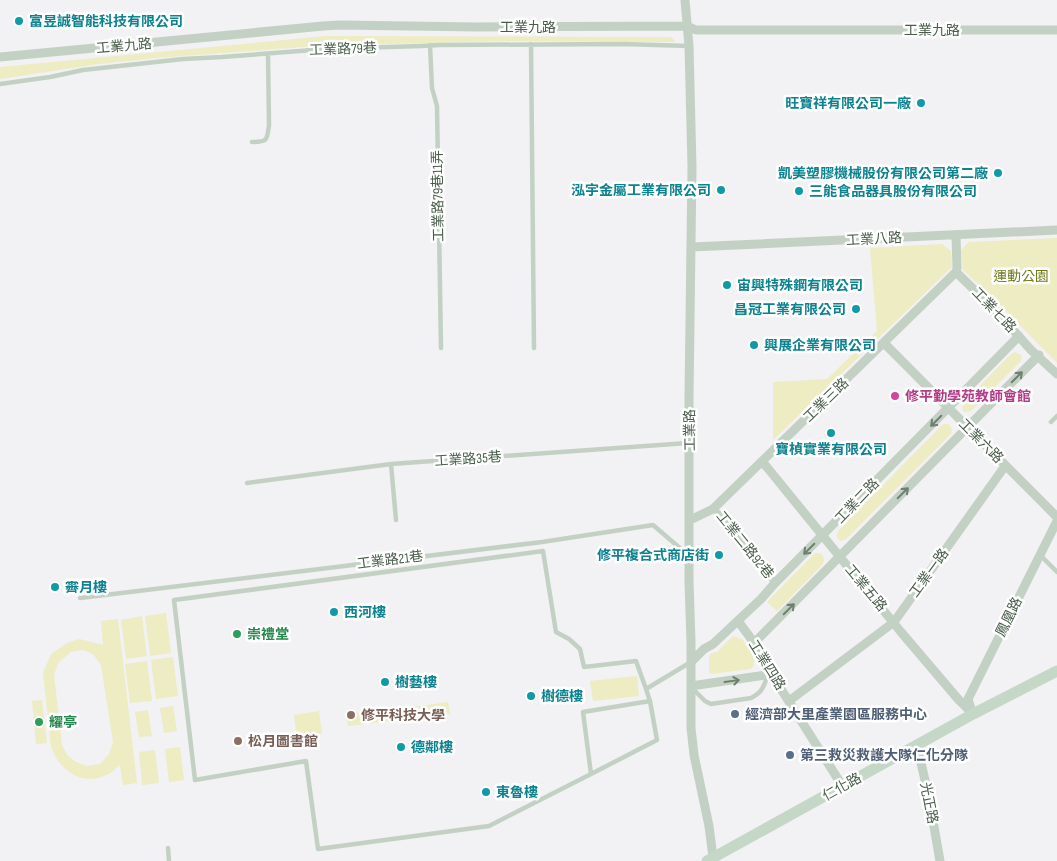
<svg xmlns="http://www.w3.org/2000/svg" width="1057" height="861" viewBox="0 0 1057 861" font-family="'Sofia Sans Condensed','Noto Sans TC',sans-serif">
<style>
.green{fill:#edecc3;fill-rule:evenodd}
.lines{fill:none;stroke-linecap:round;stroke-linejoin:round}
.service{stroke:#c3d1c4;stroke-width:4.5}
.pedestrian{stroke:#c3d1c4;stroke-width:6}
.minor{stroke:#c3d1c4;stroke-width:9}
.secondary{stroke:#c5d8c7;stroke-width:11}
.oneway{stroke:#6e806f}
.culture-dot{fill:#0f9aa8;stroke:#fff;stroke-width:2}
.hotel-dot{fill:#d1479c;stroke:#fff;stroke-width:2}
.leisure-dot{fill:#2e9e5b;stroke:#fff;stroke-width:2}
.service-dot{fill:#5c6f8a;stroke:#fff;stroke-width:2}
.education-dot{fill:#8d6e63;stroke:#fff;stroke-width:2}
.labels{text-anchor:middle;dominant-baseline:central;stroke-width:5;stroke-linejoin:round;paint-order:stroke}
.culture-label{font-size:14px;font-weight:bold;fill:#0d838f;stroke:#fff;text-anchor:start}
.street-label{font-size:14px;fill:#4a5d4b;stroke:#fff}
.park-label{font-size:14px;fill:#737b1e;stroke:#fff}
.hotel-label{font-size:14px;font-weight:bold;fill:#b23c85;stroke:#fff;text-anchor:start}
.leisure-label{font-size:14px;font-weight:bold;fill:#27864d;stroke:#fff;text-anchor:start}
.service-label{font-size:14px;font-weight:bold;fill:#4e5e75;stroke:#fff;text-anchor:start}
.education-label{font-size:14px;font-weight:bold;fill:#785e54;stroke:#fff;text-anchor:start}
</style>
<rect width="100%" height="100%" fill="#f2f1f3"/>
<path class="green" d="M326 36 671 37 676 42 503 41 315 46 157 58 99 64 0 79V67Z
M1057 238V363L991 296 963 270 961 250 969 242Z
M942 244 951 251 952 267 773 440V382L827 379 877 331 870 248Z
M1015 352 1020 354 1022 358 1021 361 972 410 969 412H964C961 407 962 405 966 400L1010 355Z
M944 424H948C952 427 952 429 951 434L846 539 841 541 837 538V534L839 530 941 426Z
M815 553H820L823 556 824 560 823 564 777 611 767 602Z
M166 613 171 653 150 656 145 616Z
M142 616 147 656 126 659 121 620Z
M118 619 137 783 123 785 120 765C115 769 110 774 104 776 80 786 59 769 51 747L43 673 51 654 67 643 79 639 103 645 101 621ZM83 650 93 654 101 665 113 742 109 754 100 764 86 766 76 762 67 755 62 745 54 674 59 662 71 652Z
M733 636 742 639C747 647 757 657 753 667L750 669 711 674 709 672V656L712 653 717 652Z
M173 657 178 696 156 699 151 660Z
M147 661 152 701 130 703 125 664Z
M637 676 639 696 593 701 590 681Z
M42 700 47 743 36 744 32 701Z
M448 702 450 714 409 720 407 708Z
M173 706 177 731 164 733 160 708Z
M388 709 390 721 348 726 347 714Z
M148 710 152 736 139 737 135 712Z
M319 711 322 734 297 738 294 715Z
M180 747 184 780 169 782 165 749Z
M155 750 159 783 142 785 139 752Z"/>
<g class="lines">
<path class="service" d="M531 44 534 348
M430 45 432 88 437 106 441 348
M0 84 50 77 83 70 183 59 222 57 326 49 421 46 440 45 623 44 689 46
M252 142C268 142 267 140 269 125L268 54
M1051 422 1057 416
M391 464 396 520
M247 483 391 464 688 443
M1040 555 1057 572
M80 598 542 542 653 525 688 555
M691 687 705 701 711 704 751 698C763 692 763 687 768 675
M646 689 650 701 583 712 591 774 489 826 318 849 306 761 195 780 174 600 543 551 556 632 569 639 580 649 584 667 636 661 646 689 691 662
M591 774 657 740 650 701
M168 848 169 861"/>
<path class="pedestrian" d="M714 508 775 583"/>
<path class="minor" d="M685 0 689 46 692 167 689 397V581L691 642V728L694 755 709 826 713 857 712 861
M0 57 323 26 340 25 477 27 687 26 696 30H1057
M956 235 957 268 956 272 998 313 1031 350 1057 374
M692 247 1057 230
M884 343 1057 517
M761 462 766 466 901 632 958 699 973 714
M690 520 713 509 956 272
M738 621 758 648 760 656 843 787
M754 643 1039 355
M691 662 704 649 713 644 761 599 775 583 1019 336
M691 686 772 674
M789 701 894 622 1005 466
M972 712 968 699 1057 521
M917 745 929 798 940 861"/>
<path class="secondary" d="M707 861 973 714 1057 671"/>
</g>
<defs><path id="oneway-shaft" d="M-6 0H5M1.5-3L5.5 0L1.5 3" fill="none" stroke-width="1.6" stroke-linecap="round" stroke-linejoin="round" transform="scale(1.25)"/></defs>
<g class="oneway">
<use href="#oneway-shaft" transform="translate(1017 377) rotate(-45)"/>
<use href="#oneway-shaft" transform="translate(936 421) rotate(135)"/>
<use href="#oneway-shaft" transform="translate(903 493) rotate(-45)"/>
<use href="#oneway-shaft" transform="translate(809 549) rotate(135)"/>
<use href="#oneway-shaft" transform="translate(789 609) rotate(-45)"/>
<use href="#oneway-shaft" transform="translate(732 681) rotate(-8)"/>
</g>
<g class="culture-dot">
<circle cx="19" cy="21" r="5"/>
<circle cx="921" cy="103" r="5"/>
<circle cx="998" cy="173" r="5"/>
<circle cx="721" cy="190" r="5"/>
<circle cx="799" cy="191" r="5"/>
<circle cx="727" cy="285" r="5"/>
<circle cx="856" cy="309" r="5"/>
<circle cx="754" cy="345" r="5"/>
<circle cx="831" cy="433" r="5"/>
<circle cx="719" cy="555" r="5"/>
<circle cx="55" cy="587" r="5"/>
<circle cx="334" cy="612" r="5"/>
<circle cx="385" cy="682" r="5"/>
<circle cx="531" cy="696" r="5"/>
<circle cx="401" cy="747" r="5"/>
<circle cx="486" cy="792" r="5"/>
</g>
<circle class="hotel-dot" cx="895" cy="396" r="5"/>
<g class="leisure-dot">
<circle cx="237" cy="634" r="5"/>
<circle cx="39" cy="722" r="5"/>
</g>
<g class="service-dot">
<circle cx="735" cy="714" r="5"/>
<circle cx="790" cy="755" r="5"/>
</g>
<g class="education-dot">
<circle cx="351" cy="715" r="5"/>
<circle cx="238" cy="741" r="5"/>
</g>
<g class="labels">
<g class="culture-label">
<text x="29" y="21">富昱誠智能科技有限公司</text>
<text x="911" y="103" text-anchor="end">旺寶祥有限公司一廠</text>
<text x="988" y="173" text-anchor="end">凱美塑膠機械股份有限公司第二廠</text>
<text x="711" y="190" text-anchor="end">泓宇金屬工業有限公司</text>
<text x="809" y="191">三能食品器具股份有限公司</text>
<text x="737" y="285">宙興特殊鋼有限公司</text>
<text x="846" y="309" text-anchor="end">昌冠工業有限公司</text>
<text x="764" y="345">興展企業有限公司</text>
<text x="831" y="449" text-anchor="middle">寶楨實業有限公司</text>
<text x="709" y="555" text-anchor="end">修平複合式商店街</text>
<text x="65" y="587">霽月樓</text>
<text x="344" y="612">西河樓</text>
<text x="395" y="682">樹藝樓</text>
<text x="541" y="696">樹德樓</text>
<text x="411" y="747">德鄰樓</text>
<text x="496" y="792">東魯樓</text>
</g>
<g class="street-label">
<text x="528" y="27">工業九路</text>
<text x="932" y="30">工業九路</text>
<text transform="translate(124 46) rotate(-5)">工業九路</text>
<text transform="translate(343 49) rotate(-2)">工業路79巷</text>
<text transform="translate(438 196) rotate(-91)">工業路79巷11弄</text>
<text transform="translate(874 239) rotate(-3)">工業八路</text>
<text transform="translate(994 310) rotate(46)">工業七路</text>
<text transform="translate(826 400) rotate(-44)">工業三路</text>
<text transform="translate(690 430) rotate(-91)">工業路</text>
<text transform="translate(981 441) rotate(45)">工業六路</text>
<text transform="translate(468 459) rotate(-4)">工業路35巷</text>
<text transform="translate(857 501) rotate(-46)">工業二路</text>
<text transform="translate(745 545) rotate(51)">工業二路92巷</text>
<text transform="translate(390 560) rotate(-7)">工業路21巷</text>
<text transform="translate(929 573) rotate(-54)">工業一路</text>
<text transform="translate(866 588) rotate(50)">工業五路</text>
<text transform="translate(1009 617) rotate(-64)">鳳凰路</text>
<text transform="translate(767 665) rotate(58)">工業四路</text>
<text transform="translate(842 787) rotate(-29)">仁化路</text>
<text transform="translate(929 803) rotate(79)">光正路</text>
</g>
<g class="park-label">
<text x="1021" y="276">運動公園</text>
</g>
<g class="hotel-label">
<text x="905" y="396">修平勤學苑教師會館</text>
</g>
<g class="leisure-label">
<text x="247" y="634">崇禮堂</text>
<text x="49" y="722">耀亭</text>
</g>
<g class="service-label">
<text x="745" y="714">經濟部大里產業園區服務中心</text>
<text x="800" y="755">第三救災救護大隊仁化分隊</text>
</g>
<g class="education-label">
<text x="361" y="715">修平科技大學</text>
<text x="248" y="741">松月圖書館</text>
</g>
</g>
</svg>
